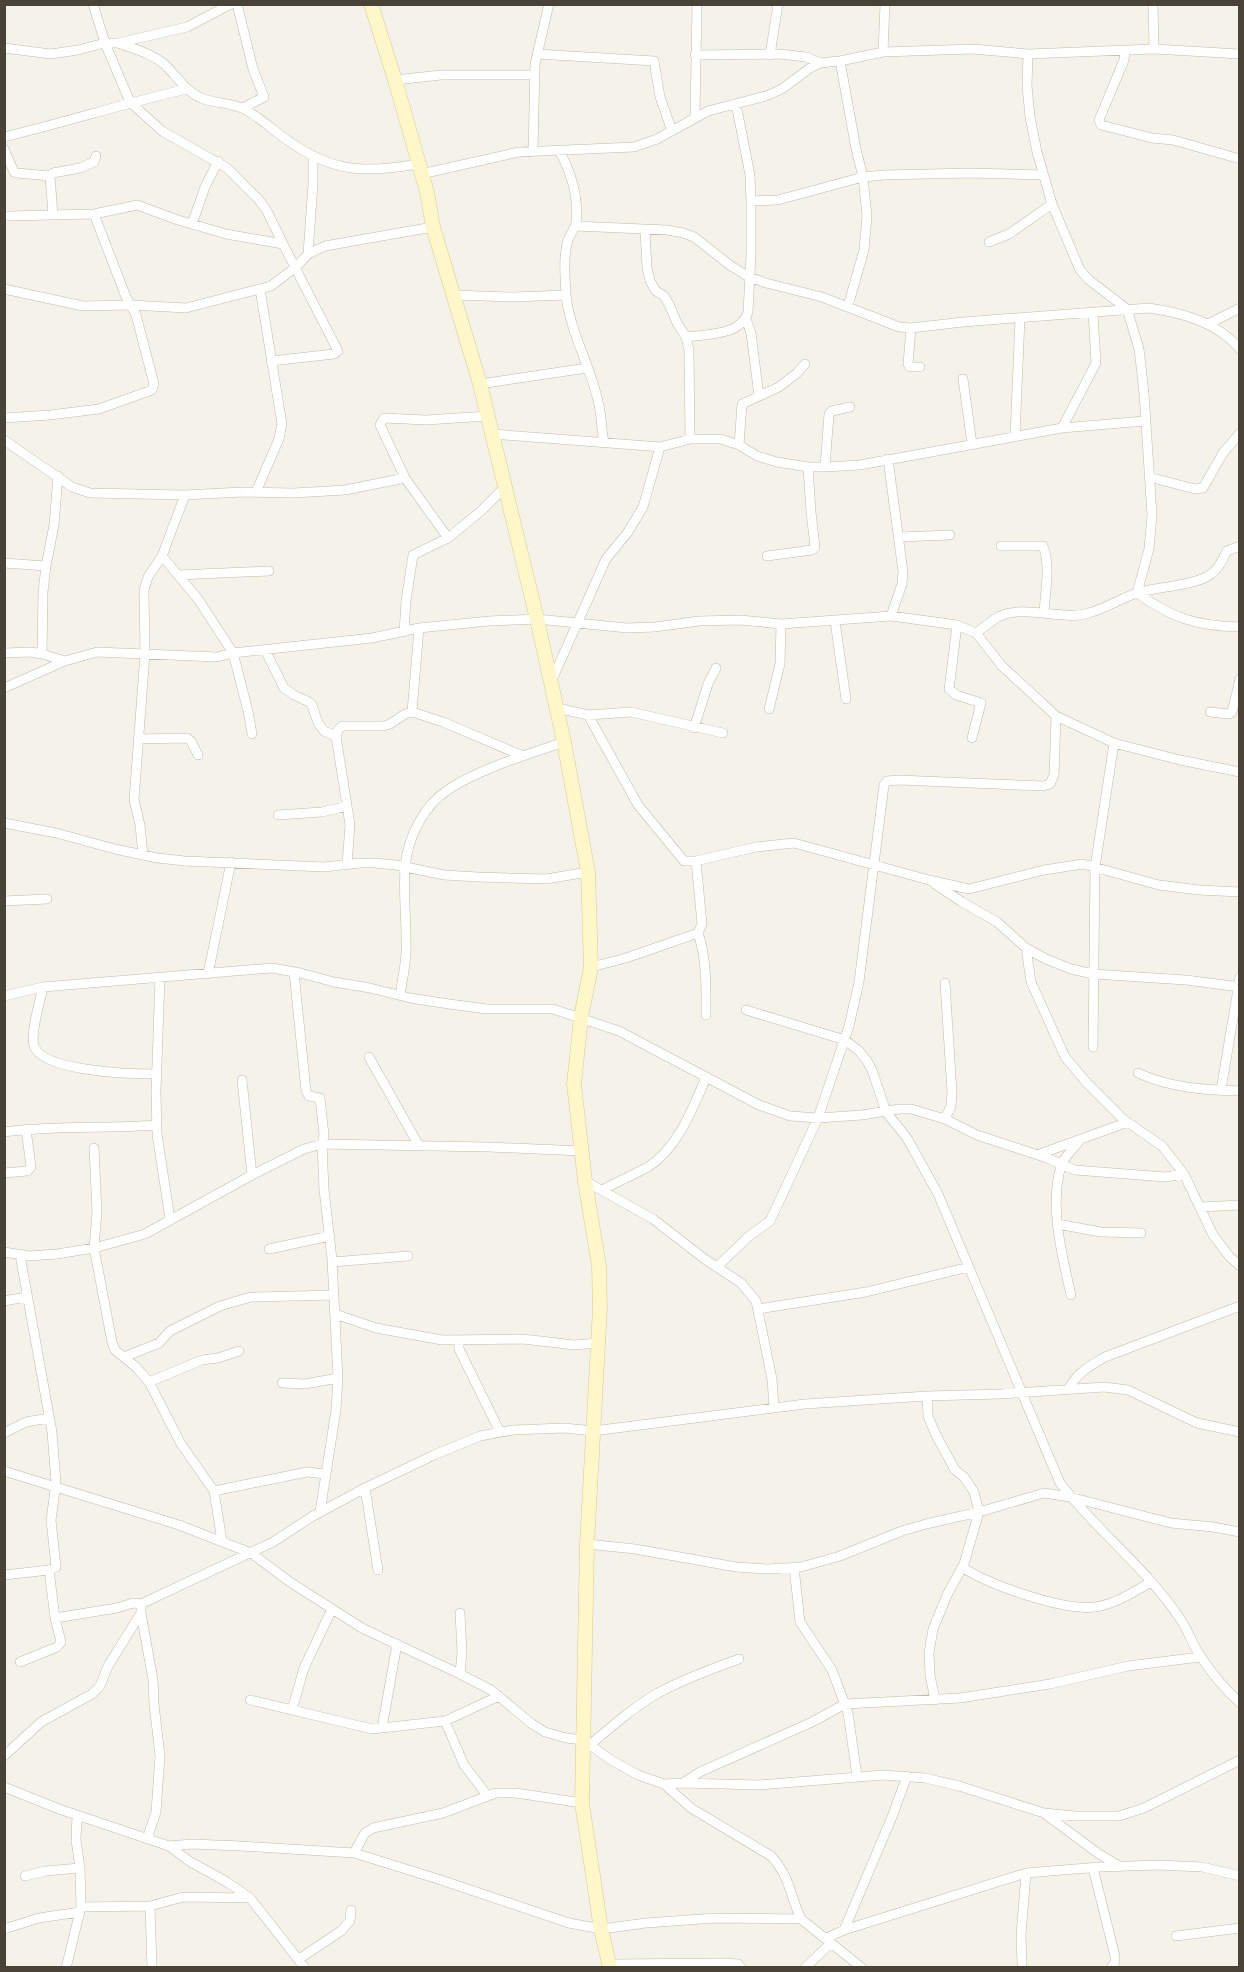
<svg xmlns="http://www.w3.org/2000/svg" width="1244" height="1972" viewBox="0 0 1244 1972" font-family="'Roboto Condensed',sans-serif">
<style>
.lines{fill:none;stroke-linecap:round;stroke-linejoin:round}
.street-casing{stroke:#c1bbac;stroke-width:10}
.secondary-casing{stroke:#d5ca99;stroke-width:15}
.street{stroke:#fff;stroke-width:9}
.secondary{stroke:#fff6c9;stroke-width:14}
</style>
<rect width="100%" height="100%" fill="#f5f2e9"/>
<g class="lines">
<defs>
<path id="street" d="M93 4 105 43 130 102 162 131 227 168 258 199 267 211 283 244 338 351 334 354 271 361
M237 4 253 69 264 97 243 108
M1153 4 1154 49
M118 43C134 49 151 53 164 64 176 75 186 92 201 98 215 104 232 102 246 110 262 119 275 132 290 142 334 173 367 173 418 164
M4 48 51 54 78 50 105 43H118L187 27 231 4
M1125 51 1124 60 1099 120 1101 125 1152 138 1173 140 1240 159
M883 52 885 4
M537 54 654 61 660 97 672 131
M1028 54 1027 86 1030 117 1037 152 1052 204 1080 270 1089 280 1127 309 1139 349 1144 393 1152 515 1149 549 1137 593C1172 618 1196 626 1240 627
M695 55 779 54 806 57 820 63
M770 55 778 4
M840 61 856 149 863 177 867 216 864 250 848 306
M395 80 441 75H534
M695 116 697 4
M4 137C66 122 126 103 187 89
M4 149 14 172 17 173 50 176 53 173 80 168 94 162 96 156
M533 152 535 64 549 4
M560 152C571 173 579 199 576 223 575 229 570 234 568 240 563 256 565 278 566 295 570 332 590 365 598 401 602 415 601 429 604 442
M421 174 519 152 634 147 657 139 708 111 766 96 782 89 810 68 820 63 840 61 883 52 973 49 1028 54 1154 49 1240 54
M50 176 53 215
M751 201 778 200 863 177 884 175 970 173 1043 175
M9 216 94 214 137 205 178 220 226 234 283 244
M192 224 205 187 218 161
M575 226 667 230 683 233 694 237 731 266 749 277 766 283 822 297 899 327 911 328 963 322 1149 308C1183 313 1217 322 1240 349
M645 230 647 268 650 281 656 291 664 296 669 304 677 323 686 337 689 350 690 439
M989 242 1009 234 1052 204
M308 254 313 184V156
M4 289 83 306 131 305 186 308 271 286 296 267 308 254 325 246 433 227
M454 295 513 297 566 295
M746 319 751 333 759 396
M1208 324 1240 308
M911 328 908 364 910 367H920
M686 337C706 334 741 336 748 312L751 255V201L750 175 736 104
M963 379 972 444
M480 384 587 368
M4 418 50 415 99 409 152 390 154 384 136 315 126 297 94 214
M1062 428 1096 363 1093 313
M492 434 648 446 660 447 690 439H721L739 445 757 456 777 462 808 467H825L860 465 1062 428 1145 421
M1015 436 1020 318
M4 440 72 487 90 493 185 495 241 492 294 493 345 490 405 478
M739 445 742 404 779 387 797 373 805 364
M888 459 903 572 902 584 891 616
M825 467 829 414 832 411 850 407
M58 476 54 525 46 566 43 592 42 654 65 661
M1149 477 1195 489 1203 488 1223 453 1240 433
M256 492 279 439 282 424 260 289
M899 537 950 535
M448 538 405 478 380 425 384 418 426 420 488 416
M1001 546H1043C1051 566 1045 592 1044 613
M162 556 198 599 233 653 248 711 252 734
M767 556 812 550 815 547 811 512 808 467
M4 563 46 566
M178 575 269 571
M835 621 846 699
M957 625 949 689 956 695 981 703 972 738
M404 632 406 601 413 555 448 538 481 511 505 487
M976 633C983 628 991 621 998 617 1022 604 1059 620 1085 614 1103 610 1119 599 1137 593 1159 586 1188 587 1208 576 1218 571 1222 560 1227 551L1240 546
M265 650 284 688 294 695 309 702 312 705 318 723 324 731 336 736
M4 653 31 652 42 654
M551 682 606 559 628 532 643 507 660 447
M4 688 65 661 97 652 217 657 233 653 372 638 419 628 489 621 537 619 627 628 655 627 699 621 740 620 781 624 891 616 957 625 976 633 1002 666 1056 716 1114 743 1180 760 1240 772
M557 708 588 715 631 712 723 733
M769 709 780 664 781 624
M412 712 419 628
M1210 712 1229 714 1232 712 1240 679
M588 715 638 805 684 861H696L756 847 794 843 929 880 969 889 1044 870 1083 864 1159 885 1199 890 1240 892
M694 728 708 684 716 668
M138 739 187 738 191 741 198 755
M278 815 322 812 347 806
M4 823 56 833 115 849 157 858 185 861 324 867 360 863H374L396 865 444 875 478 877 546 879 588 872
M143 855 140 825 134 800 145 654 144 590 148 577 162 556 185 495
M347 864 350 825 336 736 338 730 342 726H383L390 724 405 714 412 712 443 722 523 756
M935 884 962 902 997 922 1026 948 1046 959 1071 969 1093 974 1186 980 1240 987
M4 901 47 899
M698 933C707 959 706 988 706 1015
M1026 948 1031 982 1065 1057 1087 1083 1123 1119 1162 1146 1184 1174 1213 1235 1229 1256 1240 1266
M591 967 626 958 698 933 702 924 696 861
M294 972 306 1091 309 1096 320 1098 324 1135 322 1144 324 1190 332 1259 338 1378 336 1410 320 1512
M208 974 231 862
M160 978 156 1091 157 1134 170 1219
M945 983 952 1092 951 1106 945 1119
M43 987C40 1001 30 1034 34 1046 43 1072 133 1074 157 1074
M400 995C402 982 405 968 406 954 407 925 403 895 405 867 408 837 423 806 449 789 479 769 529 754 564 742
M4 996 43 987 272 968 300 973 334 982 370 988 410 998 449 1004 487 1009H553L619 1031 759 1105 790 1116 818 1118 862 1115 899 1109H911L945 1119 977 1135 1047 1158 1075 1170 1165 1177 1184 1174
M746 1010 845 1040 859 1051 867 1061 872 1070 886 1112 907 1138 938 1194 1060 1483C1096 1530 1145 1567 1179 1617 1188 1629 1192 1645 1201 1657 1212 1674 1225 1689 1240 1703
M1093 1047 1095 867 1114 743
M369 1057 419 1146
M1138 1073C1170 1088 1205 1090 1240 1091
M242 1080 252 1175
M1221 1090 1240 977
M4 1132C55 1125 106 1129 157 1125
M94 1148 97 1212 94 1248 112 1342 115 1350 136 1367 149 1382 181 1444 214 1491 222 1541
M1037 1155 1128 1122
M4 1173 27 1171 31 1167 26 1129
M585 1181 653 1219 706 1260 741 1283 756 1301 772 1379 774 1408
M602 1190C617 1182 633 1175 648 1167 678 1148 692 1109 706 1078
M1200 1207 1240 1205
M1057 1224 1101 1232 1141 1233
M269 1249 330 1236
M4 1252 29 1256 57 1254 94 1248 145 1234 252 1175 304 1149 322 1144 489 1147 582 1151
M20 1255 52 1432 56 1483 51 1520 56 1567 49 1570
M332 1262 408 1256
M717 1267 748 1237 770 1221 818 1118 849 1026 859 982 884 785 887 781 899 780 1043 786 1050 784 1054 775 1056 716
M1071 1295C1062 1255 1049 1206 1061 1166 1063 1158 1074 1148 1080 1140
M4 1301 26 1297
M758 1309 866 1292 969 1267
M335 1314 376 1328 442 1340 523 1339 574 1345 598 1343
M459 1340V1349L500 1432
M124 1357 159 1343 170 1331 220 1306 251 1297 334 1295
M149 1382 202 1360 218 1358 239 1351
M282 1383 305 1384 338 1378
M1069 1388C1078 1372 1090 1366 1105 1357L1240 1306
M927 1396 928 1416 935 1433 955 1470 964 1477 974 1492 979 1512 964 1564 948 1593 933 1629 929 1653 930 1675 935 1700
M4 1433 26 1422 49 1418
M4 1471 179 1525 251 1553 290 1582 362 1628 460 1674 491 1690 532 1724 545 1732 566 1738 583 1740 611 1760 638 1775 664 1784 683 1783 759 1785 883 1775 925 1778 959 1786 1044 1813 1075 1816H1119L1144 1808 1240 1760
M365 1488 378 1570
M214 1491 307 1472 326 1474
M587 1544 635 1549 736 1567 766 1569 801 1567 840 1556 902 1531 926 1524 979 1512 1044 1493 1070 1497 1171 1523 1213 1527 1240 1532
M794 1567 800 1622 832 1670 848 1713 857 1776
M962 1567C989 1585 1063 1611 1095 1607 1115 1604 1134 1592 1151 1582
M4 1575 49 1570 55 1618 117 1608 133 1603 141 1604V1613L153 1680 154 1704 160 1756 156 1812 147 1839
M141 1604 273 1542 313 1516 365 1488 434 1455 480 1436 513 1430 564 1428 593 1431 805 1404 927 1396 1001 1394 1104 1387 1128 1390 1197 1423 1240 1432
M460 1613 462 1652 460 1674
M20 1662 57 1647 61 1642 55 1618
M250 1700 372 1729 445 1721 499 1696
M292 1710 304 1668 332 1609
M445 1721 464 1765 487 1795
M382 1728 397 1644
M591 1744C612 1726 634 1707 658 1693 684 1679 711 1669 739 1659
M4 1756 41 1722 92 1694 100 1686 108 1666 141 1613
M683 1783 700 1772 812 1722 845 1704 960 1698 1050 1684 1128 1666 1200 1657
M664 1784 691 1808 771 1856C790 1876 790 1896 801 1919
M4 1787 59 1809 169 1846 189 1861 227 1882 250 1898 305 1968
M1045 1814 1099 1854 1119 1866
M169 1846 192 1844 241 1846 354 1853 438 1879 569 1923 601 1929 646 1923 715 1918 801 1919 862 1968
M354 1853 365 1833 373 1828 443 1813 496 1793H516L582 1803
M1093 1868 1115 1956V1962L1111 1968
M25 1876 46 1871 80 1868
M150 1906 152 1968
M81 1907 150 1906 183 1897 250 1898
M4 1929 39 1918 80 1912
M844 1930 892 1817 907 1776
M1176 1936 1240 1928
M826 1938 844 1930 1026 1873 1100 1867 1159 1865 1202 1867 1240 1876
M299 1959 341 1931 350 1921 351 1910
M1022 1963 1021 1935 1026 1873
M609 1964 726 1963 738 1964 741 1968
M66 1968 81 1907 80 1868 76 1840 77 1815
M805 1968 831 1943"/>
<path id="secondary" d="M371 4 395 80 427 192 433 227 480 384 537 619 564 742 588 872 591 967 581 1017 574 1084 585 1181 599 1266 600 1308 587 1544 582 1803 601 1929 610 1968"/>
</defs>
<use href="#street" class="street-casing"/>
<use href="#secondary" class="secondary-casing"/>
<use href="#street" class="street"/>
<use href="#secondary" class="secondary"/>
</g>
<rect width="1244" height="1972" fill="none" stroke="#494337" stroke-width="12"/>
</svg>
